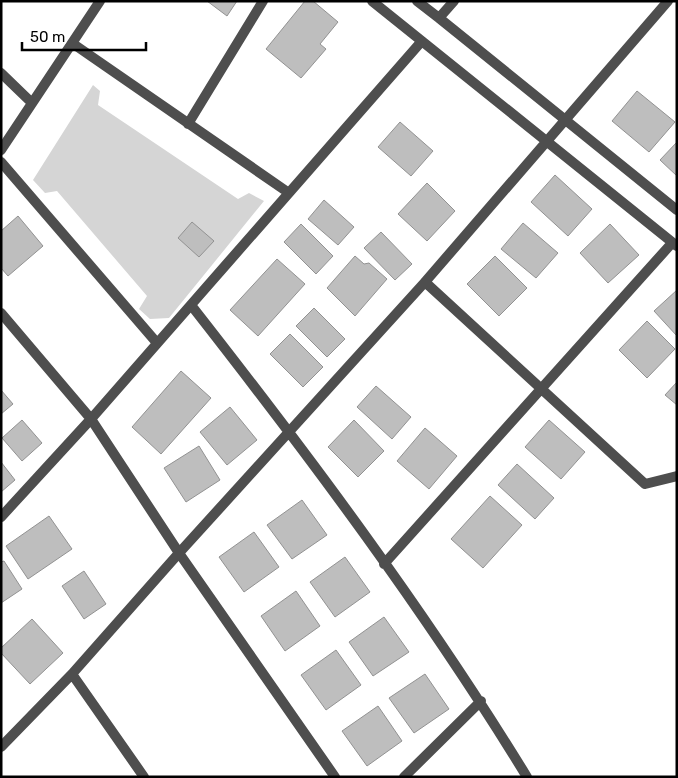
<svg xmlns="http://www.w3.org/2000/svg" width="678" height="778" viewBox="0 0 678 778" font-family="Rubik,sans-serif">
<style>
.green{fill:#d5d5d5}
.building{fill:#bebebe;stroke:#929292}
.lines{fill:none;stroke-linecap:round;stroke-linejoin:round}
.minor{stroke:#4e4e4e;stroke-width:10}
</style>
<rect width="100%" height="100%" fill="#fff"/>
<path class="green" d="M93 85 100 91 98 105 238 199 249 193 264 201 169 318 150 319 139 309 147 296 57 191 45 193 33 180Z"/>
<path class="building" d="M207 1H237L227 16Z
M305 1H313L338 22 320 44 326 49 301 78 266 49Z
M637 91 675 122 649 152 612 121Z
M400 122 433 151 411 176 378 147Z
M677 142V176L660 160Z
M555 175 592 209 568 236 531 202Z
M427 183 455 211 427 241 398 214Z
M324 200 354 227 338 245 308 219Z
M18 216 43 246 8 276 1 268V231Z
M192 222 214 241 199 257 178 238Z
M523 223 558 253 536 278 501 249Z
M301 224 333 256 316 274 284 242Z
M610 224 639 255 608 283 580 253Z
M381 232 412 264 395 280 364 248Z
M355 256 364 264 369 263 387 279 355 316 327 288Z
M495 256 527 288 499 316 467 284Z
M277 259 305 284 258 336 230 310Z
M677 290V336L654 311Z
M314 308 345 339 327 357 296 326Z
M647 321 675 349 647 378 619 350Z
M290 334 323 367 303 387 270 354Z
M181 371 211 398 161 454 132 427Z
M677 382V405L665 395Z
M376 386 411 417 392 439 357 407Z
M1 390 13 404 1 414Z
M230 407 257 440 227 465 200 432Z
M22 420 42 443 22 461 2 438Z
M354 420 384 451 358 477 328 447Z
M549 420 585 452 561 479 525 447Z
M425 428 457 456 429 489 397 461Z
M199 446 220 480 186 502 164 468Z
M1 462 15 480 1 492Z
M517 464 554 498 535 519 498 485Z
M490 496 522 525 483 568 451 539Z
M302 500 327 535 292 559 267 525Z
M49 516 72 549 28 579 6 546Z
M254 532 279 567 244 592 219 557Z
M345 557 370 592 335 617 310 582Z
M4 561 22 589 1 603V562Z
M84 571 106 604 84 619 62 586Z
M296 591 320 626 285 651 261 616Z
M384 617 409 652 373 676 349 642Z
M32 619 63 653 30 684 1 653V648Z
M336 650 361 685 326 710 301 675Z
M425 674 449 709 414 733 389 698Z
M378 706 402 741 367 766 342 731Z"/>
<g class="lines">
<path class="minor" d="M372 1 677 246
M417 1 439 18
M454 1 439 18 677 210
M72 43 289 193
M1 73 31 102
M188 124 263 1
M1 150 100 1
M1 162 157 343
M425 282 645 484 677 476
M191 305C310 457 426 612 527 777
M1 313 91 419 179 553 335 777
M1 517 91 419 421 42
M384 564 672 243
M72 674 144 777
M1 747 72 674 179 553 425 282 668 1
M404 777 481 701"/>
</g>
<rect width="678" height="778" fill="none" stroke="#000000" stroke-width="5"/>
<path d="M22 42v8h124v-8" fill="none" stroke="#000000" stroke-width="2.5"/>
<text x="30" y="42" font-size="15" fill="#000000" stroke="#ffffff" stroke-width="4" paint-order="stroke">50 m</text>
</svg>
